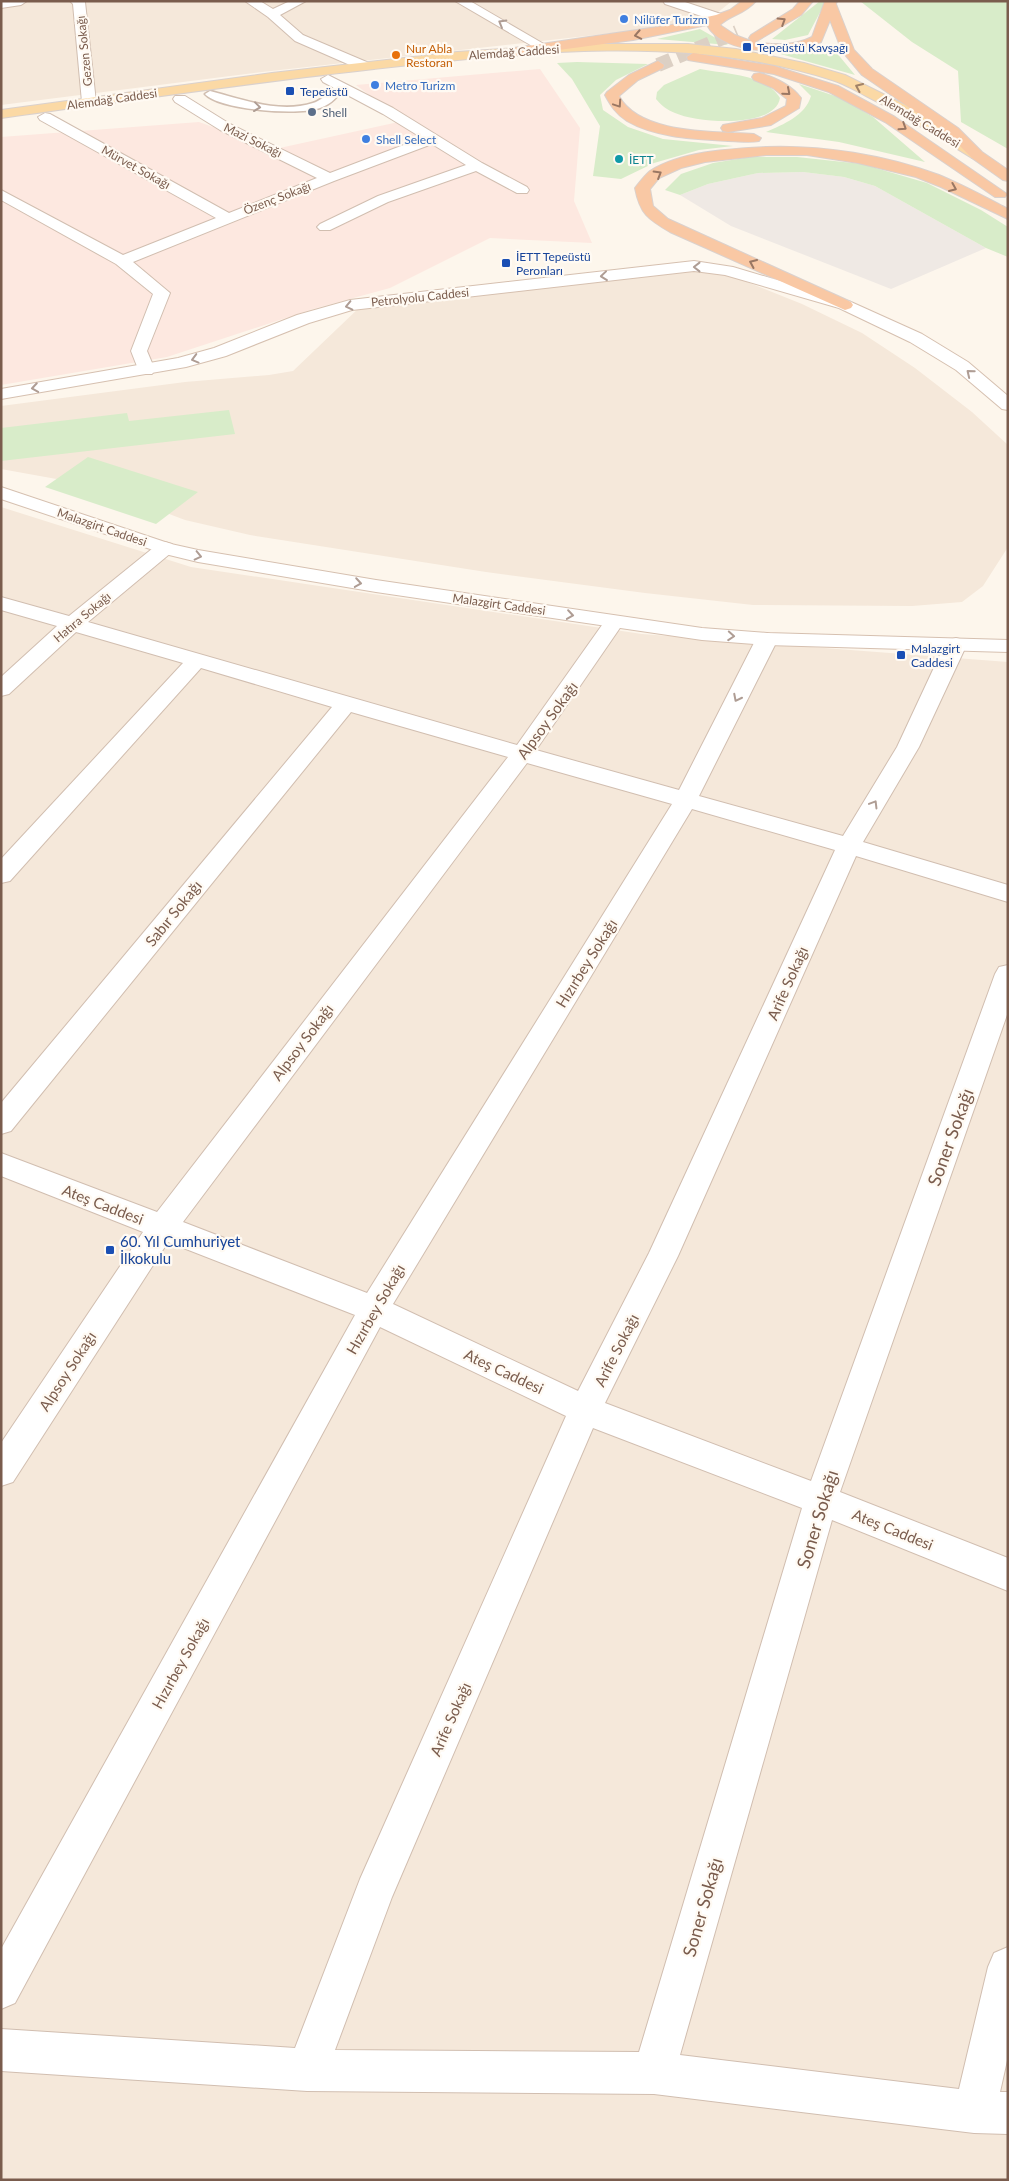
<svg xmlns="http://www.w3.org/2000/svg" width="1009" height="2181" viewBox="0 0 1009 2181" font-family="Lato,sans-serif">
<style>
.residential{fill:#f5e8da}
.commercial{fill:#fde8e0}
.industrial{fill:#efe9e4}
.green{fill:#d8ecc9}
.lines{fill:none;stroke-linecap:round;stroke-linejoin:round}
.trunk-tunnel{stroke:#dcd0c4;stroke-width:14;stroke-dasharray:14 7;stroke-linecap:butt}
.service-casing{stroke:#d1beb0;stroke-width:3}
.minor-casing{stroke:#d1beb0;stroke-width:2}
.secondary-casing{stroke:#d6c0b0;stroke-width:2}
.primary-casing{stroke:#dad1cd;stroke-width:2}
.trunk-casing{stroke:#dad1cd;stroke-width:2}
.service{fill:#fff;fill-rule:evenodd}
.minor{fill:#fff;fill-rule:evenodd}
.secondary{fill:#fff;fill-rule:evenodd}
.primary{fill:#fbd9a5;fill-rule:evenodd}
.trunk{fill:#f9c8a4;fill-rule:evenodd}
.oneway{stroke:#9a7763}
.oneway2{stroke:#af9d94}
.oneway3{stroke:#a18267}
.shop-dot{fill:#3f7fe0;stroke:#fffaf3;stroke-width:2}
.transit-dot{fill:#1a4fb4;stroke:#fffaf3;stroke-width:2}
.food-dot{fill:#e8710a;stroke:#fffaf3;stroke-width:2}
.service-dot{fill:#5c6f8a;stroke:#fffaf3;stroke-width:2}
.culture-dot{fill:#0f9aa8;stroke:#fffaf3;stroke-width:2}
.labels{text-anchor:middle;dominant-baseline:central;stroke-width:4.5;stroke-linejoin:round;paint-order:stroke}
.far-shop-label{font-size:12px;fill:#366cbe;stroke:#fffaf3;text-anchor:start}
.far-transit-label{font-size:12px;fill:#164399;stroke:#fffaf3;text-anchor:start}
.far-food-label{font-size:12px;fill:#c56008;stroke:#fffaf3;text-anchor:start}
.far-street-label{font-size:12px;fill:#7a5c4d;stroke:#fffaf3}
.far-service-label{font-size:12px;fill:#4e5e75;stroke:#fffaf3;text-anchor:start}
.far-culture-label{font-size:12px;fill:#0d838f;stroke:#fffaf3;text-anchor:start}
.street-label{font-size:15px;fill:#7a5c4d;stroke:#fffaf3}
.transit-label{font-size:15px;fill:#164399;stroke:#fffaf3;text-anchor:start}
.near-street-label{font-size:18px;fill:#7a5c4d;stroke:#fffaf3}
</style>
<rect width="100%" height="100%" fill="#fdf6ec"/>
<path class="residential" d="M1 1H732L717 13 649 29 262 72 1 105Z
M658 272H722L802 304 862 333 915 368 972 412 1008 445V547L983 586 962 602 912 606 753 605 645 593 486 572 250 535 185 520 135 501 62 480 1 469V406L185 382 269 375 293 371 361 306Z
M1 507 191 567 642 634 1008 662V2180H1Z"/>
<path class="commercial" d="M540 69 580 128 574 201 592 243 490 238 390 288 313 309 167 357 1 385V137L199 122 275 149 403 121 356 85Z"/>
<path class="industrial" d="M803 172 844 177 875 186 986 248 891 289 731 226 680 195 708 184 758 173Z"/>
<path class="green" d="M820 1H826L808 35 785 40 772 39Z
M860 1H1008V149L961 122 958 71 912 42Z
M700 29 728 45 657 39Z
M831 46 855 75 777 53Z
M577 62 648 64 616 80 600 95 603 110 628 127 663 139 733 146 699 150 654 163 621 179 593 176 600 126 572 79 557 63Z
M700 69C725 74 766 74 780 98 775 129 697 123 675 113 667 110 662 106 656 99L657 92 664 85Z
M799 84 841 98 873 117 925 162 839 142 766 132C784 124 805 116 811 96Z
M750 157H797L862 164 927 183 981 210 1008 227V257L986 248 875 186 844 177 803 172 758 173 708 184 680 195 665 190 681 174 713 163Z
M229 410 235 434 1 461V428L127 413 129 421Z
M88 457 198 492 156 524 45 487Z"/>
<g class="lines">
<path class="trunk-tunnel" d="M658 65 737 32"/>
<defs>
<path id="service" d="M340 83 345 86C338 96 332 104 320 108 299 116 220 110 205 94L210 91C242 99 279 114 313 103 327 99 332 85 340 83Z"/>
<path id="minor" d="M1 1H27L21 5 1 8Z
M70 1 85 2 96 102 89 106 82 102 73 4Z
M245 1H260L273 9 290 1H306L280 15 303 35 369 63 370 66 364 70 359 69 295 41 268 17Z
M455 1H470L549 47 547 50H539Z
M663 1H682L724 15 726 18 724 21H716L665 4Z
M328 75 393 108 482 163 527 187 529 190 527 193H517L476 171 388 202 330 230H320L317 227 320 224 378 196 466 165 432 144 334 181 133 262 170 293 147 351 155 370 152 374H140L131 351 153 294 116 264 1 200V190L123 255 216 218 40 120 38 117 45 113 50 114 229 213 317 178 220 130 175 102 173 99 175 96H185L230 124 330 173 422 138 383 114 323 82 321 79Z
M165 542 172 544 175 548 172 552 88 622 517 745 607 618 614 616 621 618 624 622 536 750 679 790 756 639 760 635 767 633 774 635 778 639 699 796 843 836 897 747 945 644 949 640 956 638 963 640 967 644 919 747 863 842 1008 885V902L856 856 678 1256 605 1403 811 1481 995 974 999 967 1008 965V1012L840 1492 1008 1558V1591L832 1520 680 2055 959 2089 988 1967 994 1953 1008 1947V2056L1000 2092H1008V2134L974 2133 654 2094 307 2091 1 2071V2029L295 2048 360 1879 566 1416 380 1327 15 2003 1 2009V1949L355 1315 168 1242 13 1482 1 1486V1443L143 1232 1 1176V1153L157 1212 508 757 351 712 11 1131 1 1134V1103L332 707 201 668 10 881 1 883V859L183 663 76 632 9 694 1 696V677L57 626 1 610V597L69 616 158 544ZM527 763 672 804 367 1293 183 1222ZM692 809 835 850 649 1253 578 1391 393 1304ZM593 1428 802 1508 639 2052 335 2050 392 1897Z"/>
<path id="secondary" d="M694 261 733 267 851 302 922 334 968 362 1008 396V410L1002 409 956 370 910 342 839 308 725 275 694 271 352 310 309 323 226 356 186 367 1 399V389L178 358 214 348 297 315 350 300Z
M1 487 171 544 198 550 376 580 702 628 767 633 1008 640V652L767 645 702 640 376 592 198 562 165 554 1 499Z"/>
<path id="primary" d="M579 44H688L736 49 804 63 845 75 905 105 984 155 977 159 972 158C938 137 904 115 868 97 856 91 845 84 832 80 687 33 524 52 374 69 250 83 126 101 1 118V110L272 73 457 52Z"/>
<path id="trunk" d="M742 1H756C745 14 730 15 720 25L735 35 751 41 749 38 751 35 793 9 800 1H813L801 15 755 42C775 45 794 46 812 37L825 1H837L836 4 854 50 872 69 958 128 982 152 1008 170V181L1003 180 972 158 948 134 862 75 842 51 830 20 821 42C794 56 723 56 707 25L633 40 514 56 508 52 514 48 671 25 716 15 730 10Z
M693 53 774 66 838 86 895 117 1007 194 1005 197H995L885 122 829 92 774 74 688 60 687 57Z
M658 61 664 65 663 68 638 80 619 96C640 135 715 131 754 134L761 138 759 141C749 143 738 141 728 141 696 139 656 138 627 121 616 114 611 106 605 95L607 92 629 75Z
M759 73C774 77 791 85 801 98L799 108 771 125 728 132 723 131 721 128 723 125 762 118 786 106 787 99 773 88 754 80 752 77 754 74Z
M766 147C823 145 885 155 939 175 963 185 985 197 1008 209V219L941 187 916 177 858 163 807 155H766L705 162 681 168 659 178 650 189 653 206 668 219 851 302 853 305 851 308 845 310 670 232C648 219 640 214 635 188 639 183 645 175 650 171 682 151 730 149 766 147Z"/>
</defs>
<use href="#service" class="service-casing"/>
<use href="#minor" class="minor-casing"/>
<use href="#secondary" class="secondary-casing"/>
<use href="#primary" class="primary-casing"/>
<use href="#trunk" class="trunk-casing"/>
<use href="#service" class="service"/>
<use href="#minor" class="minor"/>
<use href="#secondary" class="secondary"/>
<use href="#primary" class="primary"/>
<use href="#trunk" class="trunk"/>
</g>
<defs><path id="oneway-chevron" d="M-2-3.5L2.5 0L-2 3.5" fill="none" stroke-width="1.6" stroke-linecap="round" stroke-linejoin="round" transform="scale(1.25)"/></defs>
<g class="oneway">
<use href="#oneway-chevron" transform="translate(782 21) rotate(-32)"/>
<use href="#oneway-chevron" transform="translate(638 35) rotate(169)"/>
<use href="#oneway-chevron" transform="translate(787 92) rotate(41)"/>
<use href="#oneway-chevron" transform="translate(618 104) rotate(56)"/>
<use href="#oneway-chevron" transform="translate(903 127) rotate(33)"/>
<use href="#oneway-chevron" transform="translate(658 174) rotate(-31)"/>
<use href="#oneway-chevron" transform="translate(953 188) rotate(23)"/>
<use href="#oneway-chevron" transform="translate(753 263) rotate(-156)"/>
</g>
<g class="oneway2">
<use href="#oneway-chevron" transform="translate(502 23) rotate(-150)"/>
<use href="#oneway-chevron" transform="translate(257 107) rotate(7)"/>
<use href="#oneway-chevron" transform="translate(697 267) rotate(180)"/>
<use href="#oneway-chevron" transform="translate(604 276) rotate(174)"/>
<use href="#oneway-chevron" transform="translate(349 306) rotate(167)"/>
<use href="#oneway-chevron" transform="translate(195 359) rotate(165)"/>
<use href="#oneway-chevron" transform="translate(970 373) rotate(-141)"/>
<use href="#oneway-chevron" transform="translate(35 388) rotate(171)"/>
<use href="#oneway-chevron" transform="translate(198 556) rotate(13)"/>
<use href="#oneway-chevron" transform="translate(358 583) rotate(9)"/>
<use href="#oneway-chevron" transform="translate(570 615) rotate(8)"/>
<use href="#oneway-chevron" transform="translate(731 636) rotate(4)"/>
<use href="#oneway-chevron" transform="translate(737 698) rotate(117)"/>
<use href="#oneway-chevron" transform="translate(874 804) rotate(-59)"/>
</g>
<use class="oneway3" href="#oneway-chevron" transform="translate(859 87) rotate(-156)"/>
<g class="shop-dot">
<circle cx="624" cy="19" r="5"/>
<circle cx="375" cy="85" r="5"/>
<circle cx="366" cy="139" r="5"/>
</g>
<g class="transit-dot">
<rect x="742" y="42" width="10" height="10" rx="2.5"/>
<rect x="285" y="86" width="10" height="10" rx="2.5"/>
<rect x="501" y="258" width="10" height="10" rx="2.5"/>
<rect x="896" y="650" width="10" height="10" rx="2.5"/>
<rect x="105" y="1245" width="10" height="10" rx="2.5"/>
</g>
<circle class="food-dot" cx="396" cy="55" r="5"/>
<circle class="service-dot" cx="312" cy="112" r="5"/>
<circle class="culture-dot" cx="619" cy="159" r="5"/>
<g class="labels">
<g class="far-shop-label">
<text x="634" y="19">Nilüfer Turizm</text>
<text x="385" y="85">Metro Turizm</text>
<text x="376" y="139">Shell Select</text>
</g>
<g class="far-transit-label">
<text x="757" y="47">Tepeüstü Kavşağı</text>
<text x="300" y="91">Tepeüstü</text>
<text x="516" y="256">İETT Tepeüstü<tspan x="516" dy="14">Peronları</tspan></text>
<text x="911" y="648">Malazgirt<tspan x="911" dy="14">Caddesi</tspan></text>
</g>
<g class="far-food-label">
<text x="406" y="48">Nur Abla<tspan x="406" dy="14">Restoran</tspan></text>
</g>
<g class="far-street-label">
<text transform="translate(84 51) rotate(-96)">Gezen Sokağı</text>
<text transform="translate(514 52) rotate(-4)">Alemdağ Caddesi</text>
<text transform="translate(112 99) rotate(-8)">Alemdağ Caddesi</text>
<text transform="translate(920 121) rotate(31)">Alemdağ Caddesi</text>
<text transform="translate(253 140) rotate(26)">Mazi Sokağı</text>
<text transform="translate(136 167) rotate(29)">Mürvet Sokağı</text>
<text transform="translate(277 198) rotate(-21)">Özenç Sokağı</text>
<text transform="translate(420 297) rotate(-6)">Petrolyolu Caddesi</text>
<text transform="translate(102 527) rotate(19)">Malazgirt Caddesi</text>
<text transform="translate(499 604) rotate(8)">Malazgirt Caddesi</text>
<text transform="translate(82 617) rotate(-40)">Hatıra Sokağı</text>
</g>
<g class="far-service-label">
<text x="322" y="112">Shell</text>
</g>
<g class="far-culture-label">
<text x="629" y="159">İETT</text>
</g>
<g class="street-label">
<text transform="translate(547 720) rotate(-54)">Alpsoy Sokağı</text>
<text transform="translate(173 913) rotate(-51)">Sabır Sokağı</text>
<text transform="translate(586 963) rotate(-58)">Hızırbey Sokağı</text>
<text transform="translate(787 983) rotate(-66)">Arife Sokağı</text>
<text transform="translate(302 1042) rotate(-53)">Alpsoy Sokağı</text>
<text transform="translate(103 1204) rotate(21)">Ateş Caddesi</text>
<text transform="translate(375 1309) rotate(-60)">Hızırbey Sokağı</text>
<text transform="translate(616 1350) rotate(-63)">Arife Sokağı</text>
<text transform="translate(67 1371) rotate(-57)">Alpsoy Sokağı</text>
<text transform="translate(504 1371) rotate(25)">Ateş Caddesi</text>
<text transform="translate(893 1529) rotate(22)">Ateş Caddesi</text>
<text transform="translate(180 1663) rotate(-61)">Hızırbey Sokağı</text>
<text transform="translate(450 1719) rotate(-66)">Arife Sokağı</text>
</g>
<g class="transit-label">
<text x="120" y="1241">60. Yıl Cumhuriyet<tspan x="120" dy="17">İlkokulu</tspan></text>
</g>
<g class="near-street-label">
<text transform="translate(950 1137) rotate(-70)">Soner Sokağı</text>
<text transform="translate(817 1519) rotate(-73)">Soner Sokağı</text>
<text transform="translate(702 1907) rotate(-74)">Soner Sokağı</text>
</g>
</g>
<rect width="1009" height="2181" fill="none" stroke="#7a5c4d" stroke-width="5"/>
</svg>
